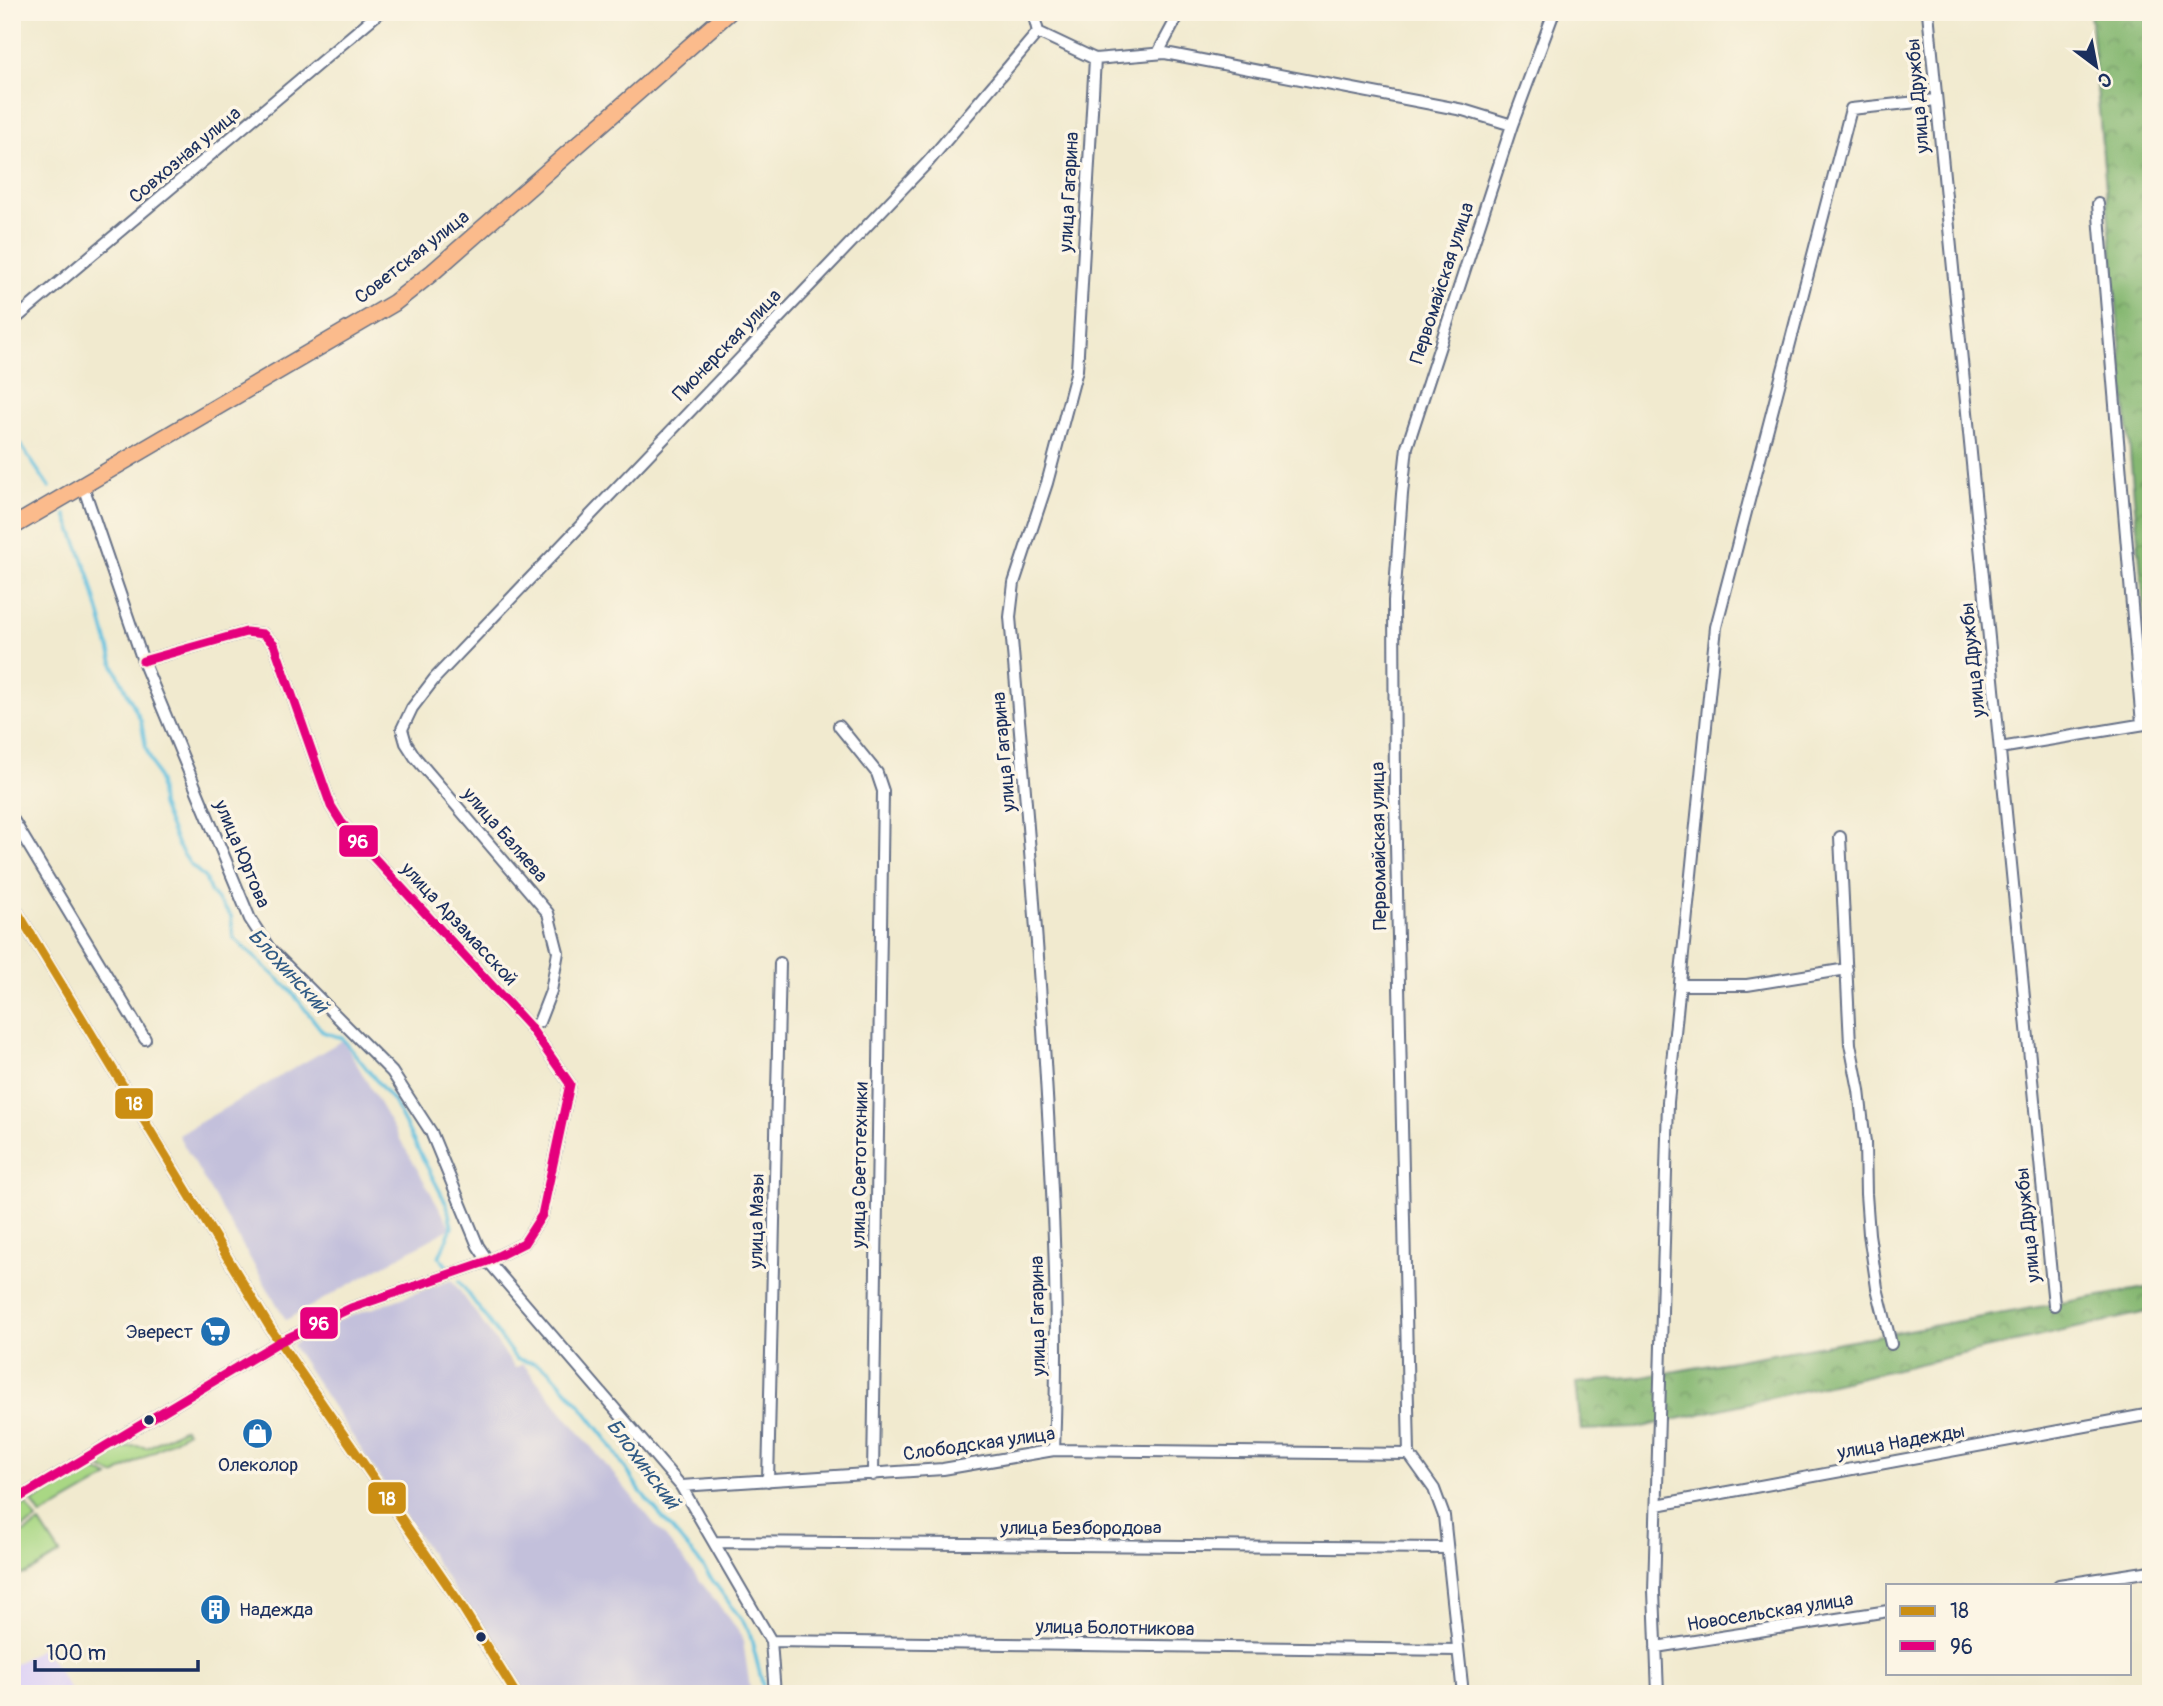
<svg xmlns="http://www.w3.org/2000/svg" width="2163" height="1706" viewBox="0 0 2163 1706" font-family="Pangolin,sans-serif">
<style>
.built{fill:#dfd4f5}
.industrial{fill:#c3c0db}
.grass{fill:#a9d784;stroke:#628371;stroke-width:2}
.forest{fill:url(#forest-crowns);stroke:#507468;stroke-width:2}
.lines{fill:none;stroke-linecap:round;stroke-linejoin:round}
.stream{stroke:#61c0df;stroke-width:3.5}
.minor-casing{stroke:#667086;stroke-width:14}
.primary-casing{stroke:#667086;stroke-width:19}
.minor{stroke:#fff;stroke-width:10}
.primary{stroke:#fbbb8c;stroke-width:16}
.bus-1-casing{stroke:#fcf5e5;stroke-width:14}
.bus-2-casing{stroke:#fcf5e5;stroke-width:14}
.bus-1{stroke:#cb8e13;stroke-width:9}
.bus-2{stroke:#e5007d;stroke-width:9}
.bus-dot{fill:#1b2f5e;stroke:#fcf5e5;stroke-width:2.5}
.labels{text-anchor:middle;dominant-baseline:central;stroke-width:7;stroke-linejoin:round;paint-order:stroke}
.street-label{font-size:19px;fill:#1b2f5e;stroke:#fcf5e5}
.poi-label{font-size:19px;fill:#1b2f5e;stroke:#fcf5e5;text-anchor:end}
.water-label{font-size:21px;font-style:italic;fill:#305a85;stroke:#fcf5e5}
.line-badge{stroke:#fcf5e5;stroke-width:2.5}
.badge-label{font-size:19px;text-anchor:middle;font-weight:bold;fill:#fff}
</style>
<defs>
<pattern id="forest-crowns" width="20" height="18" patternUnits="userSpaceOnUse" patternTransform="scale(1.75)"><rect width="20" height="18" fill="#86b872"/><path d="M2 6a3 3 0 1 1 6 0M12 15a3 3 0 1 1 6 0" fill="none" stroke="#6d9661"/></pattern>
</defs>
<rect width="100%" height="100%" fill="#fcf5e5"/>
<filter id="ink" filterUnits="userSpaceOnUse"><feTurbulence type="fractalNoise" baseFrequency=".0143" numOctaves="2"/><feDisplacementMap in="SourceGraphic" scale="14" xChannelSelector="R" yChannelSelector="G"/><feConvolveMatrix kernelMatrix="1 2 1 2 8 2 1 2 1" color-interpolation-filters="sRGB"/></filter>
<filter id="wash" filterUnits="userSpaceOnUse"><feTurbulence type="fractalNoise" baseFrequency=".00686" numOctaves="4" result="noise"/><feDisplacementMap in="SourceGraphic" scale="28" xChannelSelector="R" yChannelSelector="G"/><feGaussianBlur stdDeviation="1.57" result="paint"/><feColorMatrix in="noise" values="0 0 0 0 0 0 0 0 0 0 0 0 0 0 0 0 0 1.4 0 .05"/><feComposite in="paint" operator="in"/></filter>
<g filter="url(#wash)">
<rect width="100%" height="100%" fill="#f1eacf"/>
<path class="built" d="M43 1647 73 1694H12V1666Z"/>
<path class="industrial" d="M343 1040 451 1228 286 1320 178 1135Z
M452 1280 515 1368 523 1364 676 1550 742 1635 751 1694H523L292 1345 332 1323Z"/>
<path class="grass" d="M184 1428 187 1432 114 1475 95 1465C112 1454 126 1441 147 1448Z
M89 1467 109 1477 41 1516 32 1502Z
M26 1504 37 1520 12 1534V1512Z
M40 1523 60 1554 26 1574 20 1575 12 1565V1540Z"/>
<path class="forest" d="M2090 12H2146L2151 73V683Z
M2151 1287V1311L1638 1428 1581 1430 1576 1383 1643 1377Z"/>
<g class="lines">
<path class="stream" d="M12 440 16 438 49 487
M66 515 89 575 114 666 141 721 146 748 159 780 161 805 178 846 190 864 205 878 211 893 231 916 233 937 290 990 323 1032 342 1038 393 1101 447 1205 452 1227 439 1257 448 1267
M459 1281 516 1359 534 1363 549 1370 580 1405 608 1441 640 1491 697 1559 749 1630 765 1694"/>
</g>
</g>
<g filter="url(#ink)">
<g class="lines">
<defs>
<path id="minor" d="M1033 12 1038 32 1095 59 1077 370 1047 483 1014 583 1010 617C1024 777 1038 936 1047 1096 1054 1214 1059 1332 1054 1450
M1928 12 2054 1305
M1158 53 1180 12
M1095 59 1165 53 1463 110 1512 125
M2098 204 2142 724
M12 322 380 12
M83 486 143 661 250 919 269 948 392 1072 431 1132 478 1246 488 1261 681 1486 771 1641 775 1694
M839 726 877 773 883 791 873 1475
M2000 748 2151 723
M12 818 145 1039
M1840 837 1850 1044 1859 1090 1865 1143 1866 1194 1869 1234 1877 1288 1891 1344
M12 903 272 1331 459 1602 516 1694
M1680 985H1747L1847 969
M530 1027 539 1022 551 991 558 952 548 913 415 757 406 743 402 729 412 708 435 678 928 162 1038 32
M768 1481 780 963
M681 1486 943 1469 1054 1450 1409 1454
M12 1502 279 1342 351 1308 488 1261 524 1243 542 1215 570 1084 530 1027 341 822 331 806 274 644 263 634 246 632 143 661
M1657 1505 2151 1414
M714 1542 1447 1548
M2059 1585 2151 1571
M771 1641 1458 1650
M1656 1647 1888 1611
M1463 1694 1444 1516 1434 1489 1409 1454 1395 797 1394 601 1402 494 1407 447 1512 125 1554 12
M1658 1694 1654 1591 1668 1102 1716 627 1851 109 1936 100"/>
<path id="primary" d="M12 527 394 303 433 272 729 12"/>
</defs>
<use href="#minor" class="minor-casing"/>
<use href="#primary" class="primary-casing"/>
<use href="#minor" class="minor"/>
<use href="#primary" class="primary"/>
<defs>
<path id="bus-1" d="M12 903 272 1331 459 1602 516 1694"/>
<path id="bus-2" d="M12 1502 279 1342 351 1308 488 1261 524 1243 542 1215 570 1084 530 1027 341 822 331 806 274 644 263 634 246 632 143 661"/>
</defs>
<use href="#bus-1" class="bus-1-casing"/>
<use href="#bus-2" class="bus-2-casing"/>
<use href="#bus-1" class="bus-1"/>
<use href="#bus-2" class="bus-2"/>
</g>
</g>
<defs>
<symbol id="supermarket-disc" viewBox="-11 -11 22 22"><circle r="9.5" fill="#1f6fb2" stroke="#fcf5e5"/><path d="M-6-5.5h2.5l.6 2H6L4.5 2H-2.5L-4.4-4H-6ZM-1.5 3.2a1.3 1.3 0 1 0 .1 0ZM3 3.2a1.3 1.3 0 1 0 .1 0Z" fill="#fff"/></symbol>
<symbol id="shop-disc" viewBox="-11 -11 22 22"><circle r="9.5" fill="#1f6fb2" stroke="#fcf5e5"/><path d="M-5-2.5h2.3a2.7 3.5 0 0 1 5.4 0H5L5.5 6h-11ZM-1.5-2.5h3a1.5 2.3 0 0 0-3 0Z" fill="#fff"/></symbol>
<symbol id="building-disc" viewBox="-11 -11 22 22"><circle r="9.5" fill="#1f6fb2" stroke="#fcf5e5"/><path d="M-4-6H4V6H1V3H-1V6H-4ZM-2.5-4.3h1.7v1.8h-1.7ZM.8-4.3h1.7v1.8H.8ZM-2.5-1h1.7V.8h-1.7ZM.8-1h1.7V.8H.8Z" fill="#fff"/></symbol>
</defs>
<g fill-rule="evenodd">
<use href="#supermarket-disc" x="198" y="1314" width="35" height="35"/>
<use href="#shop-disc" x="240" y="1416" width="35" height="35"/>
<use href="#building-disc" x="198" y="1592" width="35" height="35"/>
</g>
<g class="bus-dot">
<circle cx="149" cy="1420" r="6"/>
<circle cx="481" cy="1637" r="6"/>
</g>
<g class="labels">
<g class="street-label">
<text transform="translate(1918 96) rotate(-95)">улица Дружбы</text>
<text transform="translate(185 155) rotate(-40)">Совхозная улица</text>
<text transform="translate(1069 192) rotate(-87)">улица Гагарина</text>
<text transform="translate(412 257) rotate(-38)">Советская улица</text>
<text transform="translate(1442 283) rotate(-72)">Первомайская улица</text>
<text transform="translate(727 345) rotate(-46)">Пионерская улица</text>
<text transform="translate(1973 660) rotate(-96)">улица Дружбы</text>
<text transform="translate(1004 752) rotate(-95)">улица Гагарина</text>
<text transform="translate(505 835) rotate(49)">улица Баляева</text>
<text transform="translate(1379 846) rotate(-91)">Первомайская улица</text>
<text transform="translate(242 854) rotate(67)">улица Юртова</text>
<text transform="translate(459 924) rotate(47)">улица Арзамасской</text>
<text transform="translate(860 1165) rotate(-89)">улица Светотехники</text>
<text transform="translate(757 1221) rotate(-89)">улица Мазы</text>
<text transform="translate(2028 1225) rotate(-96)">улица Дружбы</text>
<text transform="translate(1038 1316) rotate(-91)">улица Гагарина</text>
<text transform="translate(1901 1442) rotate(-10)">улица Надежды</text>
<text transform="translate(979 1444) rotate(-8)">Слободская улица</text>
<text x="1081" y="1528">улица Безбородова</text>
<text transform="translate(1770 1612) rotate(-9)">Новосельская улица</text>
<text transform="translate(1115 1628) rotate(1)">улица Болотникова</text>
</g>
<g class="poi-label">
<text x="193" y="1332">Эверест</text>
<text x="258" y="1465" text-anchor="middle">Олеколор</text>
<text x="239" y="1610" text-anchor="start">Надежда</text>
</g>
<g class="water-label">
<text transform="translate(288 971) rotate(47)">Блохинский</text>
<text transform="translate(643 1464) rotate(53)">Блохинский</text>
</g>
</g>
<g class="line-badge">
<rect x="338" y="824" width="41" height="34" rx="7" fill="#e5007d"/>
<rect x="114" y="1087" width="40" height="33" rx="7" fill="#cb8e13"/>
<rect x="299" y="1306" width="40" height="34" rx="7" fill="#e5007d"/>
<rect x="367" y="1481" width="40" height="34" rx="7" fill="#cb8e13"/>
</g>
<g class="badge-label">
<text x="358" y="848">96</text>
<text x="134" y="1110">18</text>
<text x="319" y="1330">96</text>
<text x="387" y="1505">18</text>
</g>
<rect width="2163" height="1706" fill="none" stroke="#fcf5e5" stroke-width="42"/>
<rect x="1886" y="1584" width="245" height="91" fill="#fcf5e5" stroke="#a2a6af" stroke-width="2"/>
<rect x="1900" y="1606" width="35" height="10" fill="#cb8e13" stroke="#a2a6af" stroke-width="2"/>
<text x="1950" y="1618" font-size="21" fill="#1b2f5e">18</text>
<rect x="1900" y="1641" width="35" height="10" fill="#e5007d" stroke="#a2a6af" stroke-width="2"/>
<text x="1950" y="1654" font-size="21" fill="#1b2f5e">96</text>
<g transform="translate(2096 66) rotate(148)" stroke="#fcf5e5" stroke-width="5" paint-order="stroke">
<path d="M0-5L12 26L0 18L-12 26Z" fill="#1b2f5e"/>
<text y="-10" font-size="19" font-weight="bold" text-anchor="middle" fill="#1b2f5e">С</text>
</g>
<path d="M35 1660v10h163v-10" fill="none" stroke="#1b2f5e" stroke-width="3.5"/>
<text x="46" y="1660" font-size="21" fill="#1b2f5e" stroke="#fcf5e5" stroke-width="5" paint-order="stroke">100 m</text>
</svg>
